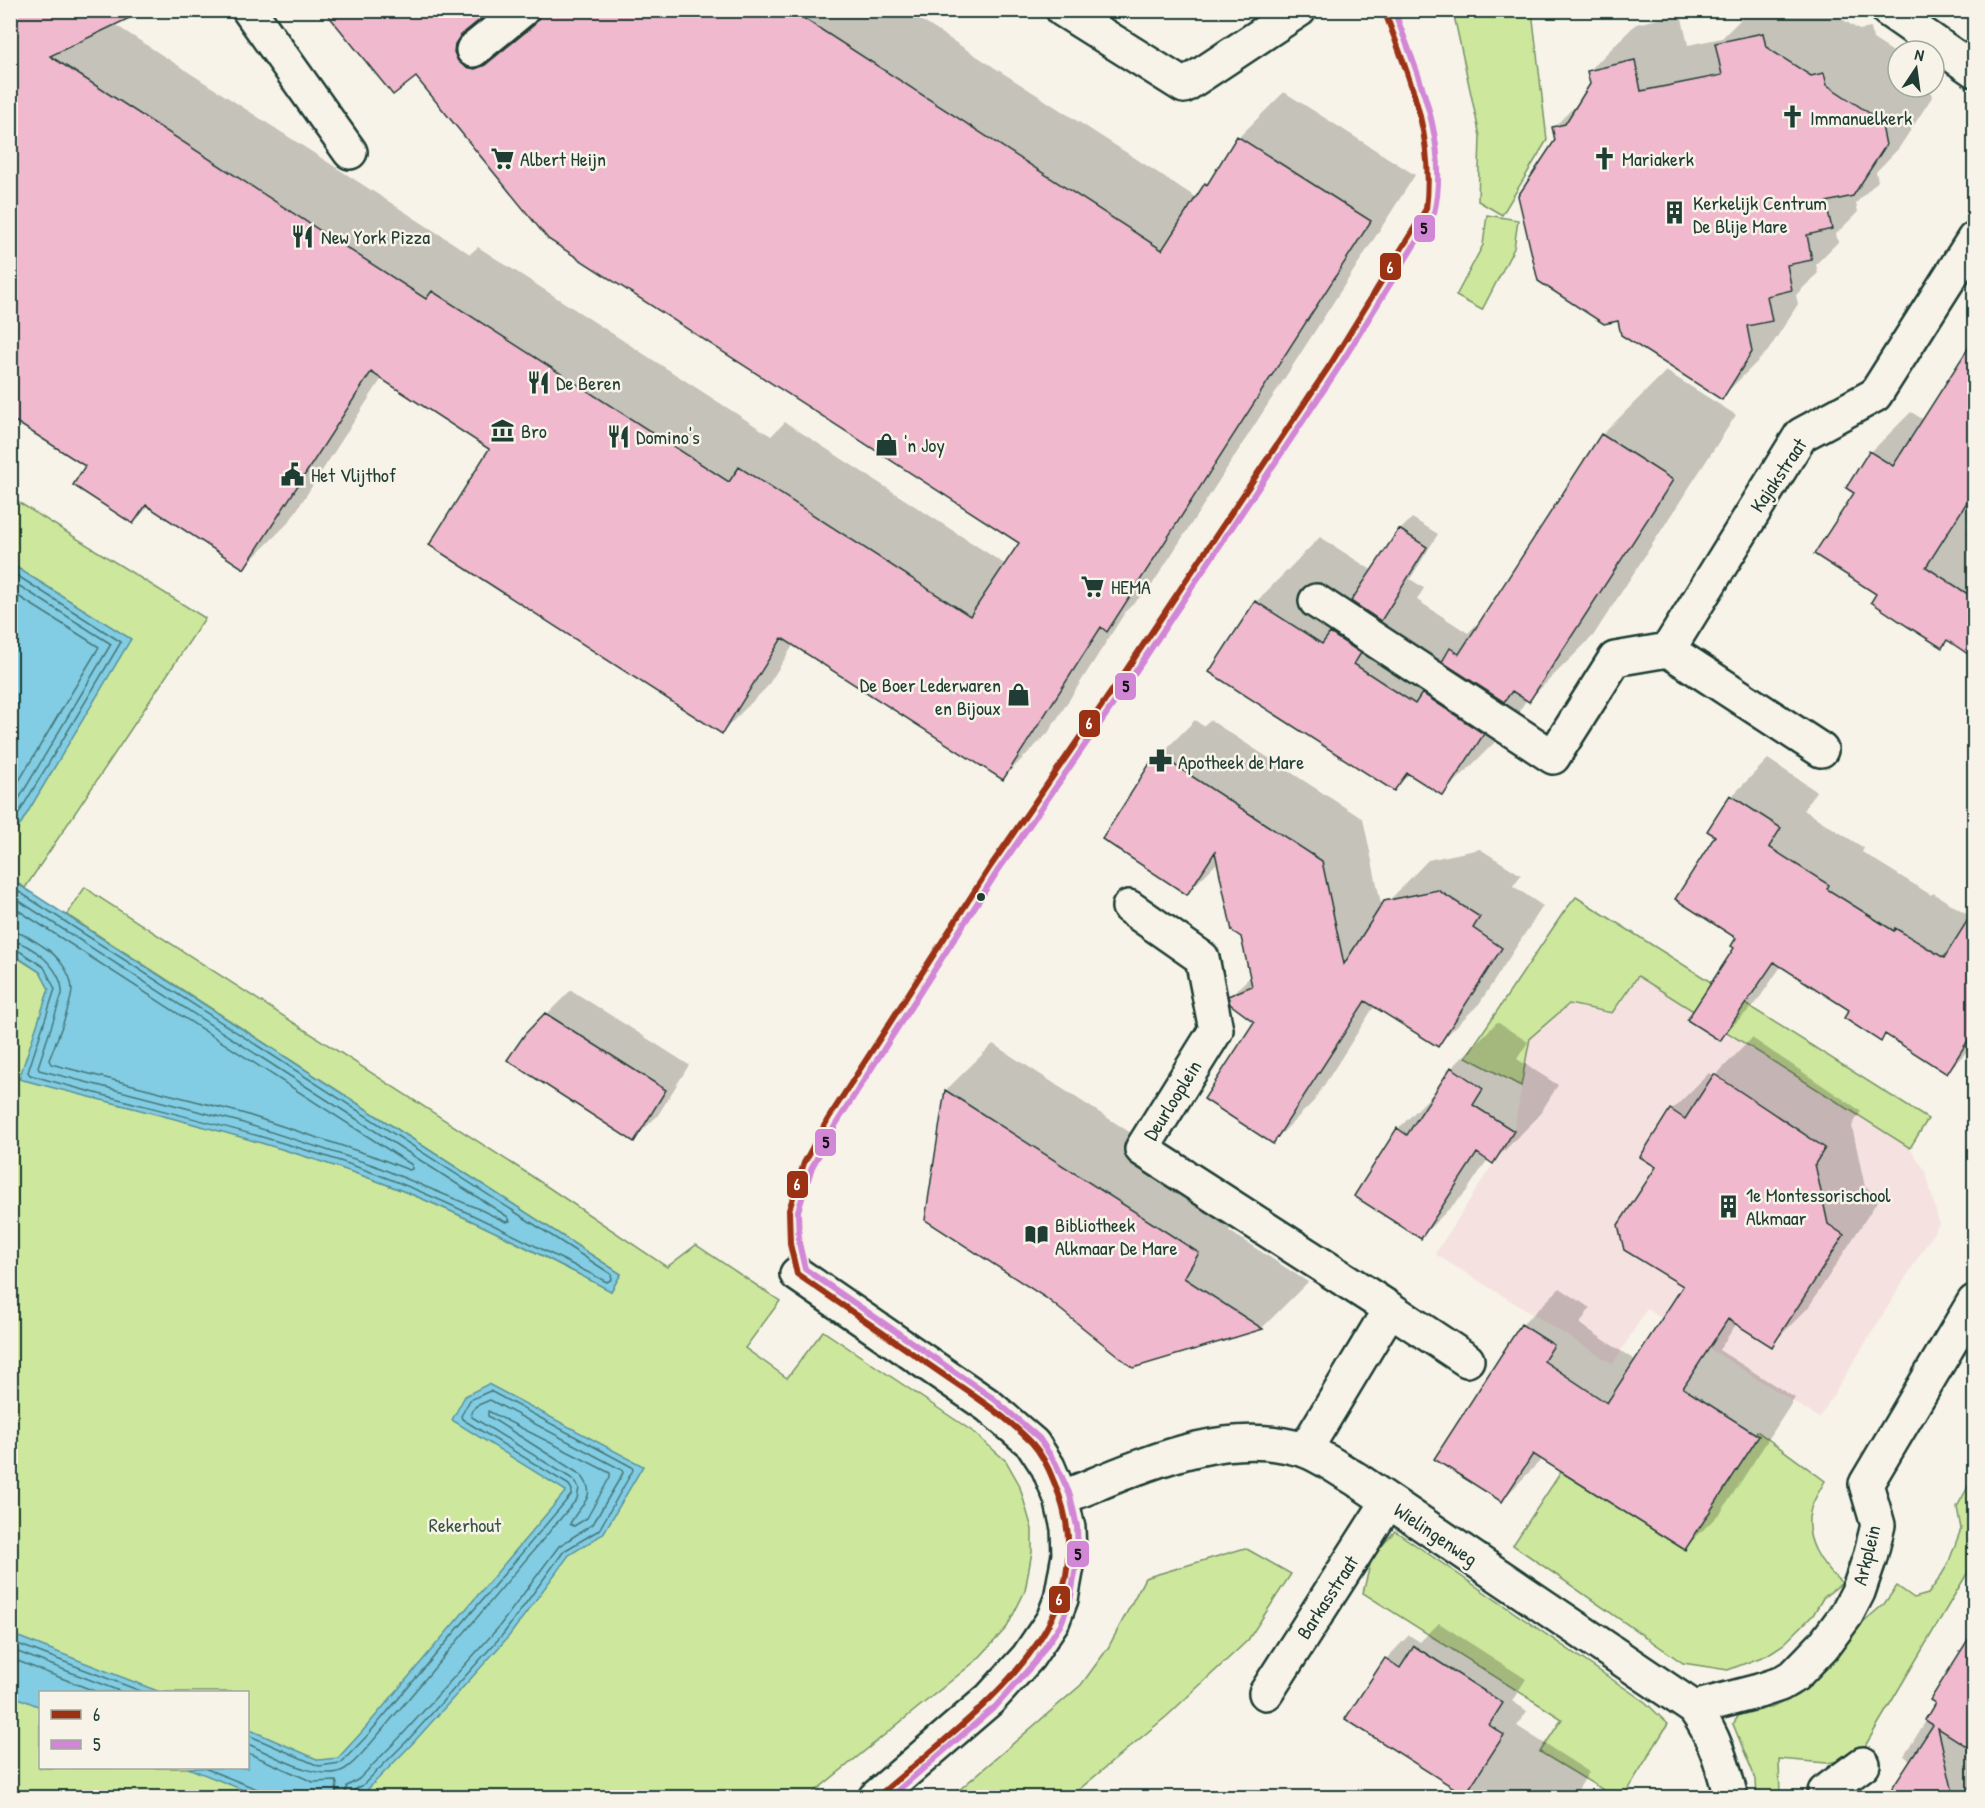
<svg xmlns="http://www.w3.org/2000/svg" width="1985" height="1808" viewBox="0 0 1985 1808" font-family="'Patrick Hand',sans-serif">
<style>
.built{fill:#f5e2e0}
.green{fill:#cde79d;stroke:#769268;stroke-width:1.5;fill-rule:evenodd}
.water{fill:#82cde3;stroke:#5a939d;stroke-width:1.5}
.shadow{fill:#0003}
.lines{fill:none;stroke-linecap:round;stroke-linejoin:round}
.shore{stroke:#47777a;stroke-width:1.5}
.building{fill:#f1b9ce;stroke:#1f3d34;stroke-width:1.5}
.street-casing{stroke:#1f3d34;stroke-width:38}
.secondary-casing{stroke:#1f3d34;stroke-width:38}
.street{stroke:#f7f3e8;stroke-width:33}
.secondary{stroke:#f7f3e8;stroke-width:33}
.bus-1-casing{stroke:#f7f3e8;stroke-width:10}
.bus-2-casing{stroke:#f7f3e8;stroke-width:10}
.bus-1{stroke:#9b3214;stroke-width:6}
.bus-2{stroke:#d287d6;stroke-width:6}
.bus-dot{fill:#1f3d34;stroke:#f7f3e8;stroke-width:2}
.labels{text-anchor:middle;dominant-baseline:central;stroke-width:5;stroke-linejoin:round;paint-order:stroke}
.poi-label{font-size:20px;fill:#1f3d34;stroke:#f7f3e8;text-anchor:start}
.street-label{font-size:20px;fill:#1f3d34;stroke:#f7f3e8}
.park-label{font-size:20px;fill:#395644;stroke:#f7f3e8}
.line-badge{stroke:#f7f3e8;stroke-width:2}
.badge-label{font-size:16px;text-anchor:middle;font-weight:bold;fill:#fff}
.pale-badge-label{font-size:16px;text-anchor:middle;font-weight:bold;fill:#111}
</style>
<rect width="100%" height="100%" fill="#f7f3e8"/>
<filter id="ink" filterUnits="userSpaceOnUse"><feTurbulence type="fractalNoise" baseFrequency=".0167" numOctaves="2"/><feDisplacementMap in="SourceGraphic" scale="12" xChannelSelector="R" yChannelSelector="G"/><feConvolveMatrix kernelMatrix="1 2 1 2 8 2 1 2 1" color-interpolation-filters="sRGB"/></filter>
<g filter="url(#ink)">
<path class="built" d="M1637 975 1910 1148 1926 1172 1939 1224 1819 1418 1647 1309 1613 1364 1435 1254 1514 1131 1530 1038 1569 1003 1612 1013Z"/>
<path class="green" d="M1453 11H1532L1547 140 1502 215 1478 201 1480 136Z
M1487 215 1518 220 1514 248 1482 310 1456 296 1483 245Z
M10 497 205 618 25 888 11 879V840L130 639 11 564Z
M85 887 97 896 527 1173 667 1267 696 1245 780 1301 745 1348 787 1378 823 1331 972 1431 1006 1461 1019 1484 1032 1529V1552L1025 1591 1007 1627 978 1659 808 1797H11L10 953 40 972 49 989 20 1079C137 1109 255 1137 369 1178 453 1208 531 1250 611 1291L621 1274 67 915ZM40 1692H248V1768H40Z
M1576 897 1928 1119 1910 1148 1638 976 1612 1013 1569 1004 1530 1038 1521 1086 1466 1057 1563 913Z
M1757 1431 1825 1481C1820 1490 1812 1501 1810 1512 1804 1540 1821 1565 1842 1583L1823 1598 1813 1615 1784 1644 1767 1655 1728 1670 1683 1663 1513 1545 1561 1472 1683 1549Z
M1974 1476V1562L1858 1758 1827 1763 1779 1759 1780 1797H1757L1756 1780 1733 1724 1739 1715 1748 1708H1771L1798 1695 1863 1622 1884 1604 1897 1586 1914 1598 1928 1594 1939 1579 1948 1564 1961 1529 1957 1507Z
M1395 1531 1645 1702 1668 1724 1623 1797H1615L1540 1752 1562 1719 1363 1593 1372 1557Z
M1245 1548 1291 1574 1248 1640 1167 1716 1070 1797H951L1081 1685 1108 1648 1145 1578Z"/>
<path class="water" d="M11 564 131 639 11 840Z
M10 879 621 1274 611 1291C532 1250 453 1208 369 1178 255 1137 137 1109 19 1079L49 989 40 972 11 953Z
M488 1384 643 1466 603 1534 569 1555 509 1636 412 1744 366 1791 352 1797H261L188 1768H248V1729L319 1760 338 1758 361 1733 566 1491 452 1420 465 1396Z
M11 1634 160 1692H40V1707L11 1695Z"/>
<path class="shadow" d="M10 10 114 24 470 254 478 247 771 436 785 422 1006 565 1021 542 416 75 325 10H501L531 20 542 10H905L1197 198 1206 184 1215 175 1239 137 1284 92 1415 175 1152 585 1126 611 1048 733 1003 778 794 644 767 687 722 732 491 448 382 378 289 522 244 567 150 506 133 522Z
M1750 10H1828L1859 30 1871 28 1873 39 1898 55V87H1930L1932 97 1899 148 1876 172 1878 181 1856 203 1858 212 1836 234 1838 242 1816 264 1818 273 1796 295 1798 304 1768 351 1721 398 1556 140 1554 127 1583 98 1592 85 1589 71 1636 24 1681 14 1688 45 1722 38Z
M1974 343V512L1966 526 1974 531V657L1947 641 1942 646 1878 593 1856 492 1871 452 1911 412 1924 420Z
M1666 371 1736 415 1593 636 1529 700 1527 699 1507 730 1443 794 1410 773 1394 789 1256 602 1320 537 1373 571 1400 530 1412 518 1438 534 1410 579 1424 588 1417 600 1468 633 1486 615 1602 435Z
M1195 720 1203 726 1210 720 1363 819 1382 908 1428 860 1480 849 1521 875 1513 886 1543 906 1479 1004 1437 1045 1375 1005 1314 1101 1273 1142 1256 1022 1230 996 1251 976 1243 936 1219 861 1187 893 1104 839 1154 761Z
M1768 759 1816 791 1804 810 1864 848 1862 852 1931 895 1933 893 1972 917 1974 913V1044L1947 1072 1887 1034 1880 1040 1851 1010 1782 965 1756 1003 1719 1039 1739 938 1717 836 1709 831 1732 796Z
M571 990 689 1065 658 1115 633 1140 526 1035Z
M1497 1022 1528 1042 1517 1059 1558 1085 1538 1117 1493 1162 1488 1159 1466 1192 1421 1237 1398 1129 1439 1088 1452 1068Z
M1752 1038 1861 1111 1852 1126 1865 1187 1880 1197 1808 1308 1771 1345 1737 1323 1719 1350 1795 1398 1722 1511 1685 1548 1543 1458 1502 1500 1522 1325 1560 1288 1590 1308 1580 1324 1636 1361 1685 1286 1658 1167 1672 1110 1709 1073 1714 1077Z
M993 1044 1244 1206 1229 1231 1308 1282 1262 1328 1133 1366 1047 1297 927 1219 946 1090Z
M1439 1623 1526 1679 1512 1701 1527 1711 1517 1726 1589 1772 1573 1798H1472L1347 1718 1386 1659 1409 1635 1420 1642Z
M1974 1632V1798H1887L1911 1761 1904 1756 1937 1703 1932 1700Z
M1221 1793 1229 1798H1216Z"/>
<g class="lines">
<path class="shore" d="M10 571 121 642 10 828
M10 580 111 644 10 814
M10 591 99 647 10 796
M10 886 611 1274 612 1279 607 1282C529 1243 453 1202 371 1172 260 1131 143 1108 30 1075L28 1072 55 989 44 967 16 949 10 948
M10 895 508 1217 510 1221 506 1222 479 1209 373 1165 240 1122 39 1070 38 1067 62 994C64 971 32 942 10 941
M10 905 412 1165V1169L409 1170 376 1157 242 1113 51 1064 49 1060C55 1045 72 1003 72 989 71 972 57 955 44 947 33 940 23 932 10 932
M488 1411 610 1473V1477L587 1518 574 1526 570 1524C578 1505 600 1498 581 1475L488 1416Z
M10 1641 143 1692
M10 1649 122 1692
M10 1658 97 1692
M248 1735 319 1766 341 1763 366 1737 571 1495 572 1490 569 1485 462 1419 461 1416 470 1400 490 1391 632 1467 633 1470 599 1530 564 1551 504 1633 408 1740 363 1785 353 1791 351 1798
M248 1744C271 1754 321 1784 345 1769 355 1763 364 1751 372 1742L577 1499 579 1488 574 1480 472 1417 471 1413 476 1406 490 1400 622 1470 623 1473 593 1524 559 1546 498 1628 402 1735 359 1779 347 1786 344 1798
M248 1753 313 1782 336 1781 337 1784 335 1798
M204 1768 257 1789 260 1793 261 1798"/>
</g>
<path class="building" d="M10 10H146L50 56 426 299 432 291 729 482 739 467 970 616 1019 543 548 239 416 77 393 95 324 10H492L461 35 455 44 454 52 458 61 466 67 475 69 485 65 534 25 539 17 540 10H791L1162 250 1205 183 1207 185 1237 136 1371 221 1107 632 1101 627 1003 780 782 638 722 734 429 545 489 449 371 372 244 569 146 505 133 524 73 485 85 466 10 418Z
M1763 33 1766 47 1811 76 1824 73 1827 85 1881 121 1886 145 1853 196 1826 202 1832 229 1807 235 1812 260 1787 265 1792 290 1767 296 1772 321 1747 326 1752 352 1722 400 1621 335 1618 321 1604 324 1538 281 1518 196 1555 140 1552 127 1565 124 1590 84 1587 71 1635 60 1641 91 1722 75 1715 43Z
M1974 339V491L1926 567 1974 598V658L1947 640 1942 648 1907 626 1871 602 1876 594 1814 554 1854 493 1846 488 1869 451 1893 466Z
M1601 434 1673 480 1529 702 1512 691 1504 702 1442 662 1450 648 1459 654Z
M1399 529 1427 547 1381 621 1351 601Z
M1255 601 1322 644 1330 633 1361 653 1354 664 1415 704 1422 693 1484 734 1443 796 1407 773 1394 791 1209 672Z
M1152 760 1162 768 1167 760 1322 861 1344 964 1384 901 1438 890 1480 917 1473 928 1502 948 1438 1047 1365 1001 1273 1144 1204 1099 1254 1022 1230 1004 1228 996 1252 986 1241 937 1232 931 1215 852 1187 895 1102 839Z
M1730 795 1781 828 1769 847 1829 885 1827 889 1894 931 1895 928 1944 958 1974 910V1031L1947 1074 1885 1034 1881 1042 1844 1018 1849 1010 1774 962 1720 1041 1687 1020 1734 948 1731 946 1736 938 1675 899 1715 836 1707 831Z
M545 1013 666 1090 634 1142 507 1060 525 1034Z
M1451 1067 1483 1089 1473 1105 1514 1131 1493 1164 1477 1153 1421 1239 1354 1196 1397 1128 1407 1135Z
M1714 1074 1825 1148 1815 1164 1828 1224 1844 1235 1772 1347 1728 1319 1683 1388 1759 1436 1685 1550 1533 1454 1502 1502 1434 1459 1521 1324 1554 1345 1544 1361 1607 1403 1683 1286 1624 1250 1618 1225 1656 1167 1640 1157 1670 1109 1685 1119Z
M945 1090 1199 1253 1184 1278 1263 1329 1133 1368 1046 1298 925 1220Z
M1974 1630V1751L1938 1728 1954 1797H1886L1933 1725 1925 1720 1935 1703 1930 1700Z
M1414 1646 1503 1703 1489 1725 1504 1735 1465 1795 1345 1719 1385 1658 1400 1668Z"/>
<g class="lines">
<defs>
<path id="street" d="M249 10 350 152
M1063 10 1184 86 1299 10
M1888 10 1974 70
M473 50 522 10
M1316 601 1553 757 1615 659 1668 650 1821 750
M1668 650 1801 435 1875 395 1974 239
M1129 907 1202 958 1216 1030 1142 1149 1390 1309 1305 1450
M1390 1309 1467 1360
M1061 1498C1136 1469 1222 1424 1304 1450 1322 1456 1340 1470 1356 1479L1694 1708C1714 1734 1723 1766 1731 1798
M1266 1693 1388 1502
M1694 1708 1759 1691 1780 1684 1795 1675 1823 1646 1846 1615 1858 1592 1870 1557 1878 1525 1866 1484 1974 1302
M1825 1798V1792L1863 1764"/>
<path id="secondary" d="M797 1274 989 1406 1033 1444 1048 1467 1061 1498 1068 1528 1069 1555 1061 1599 1053 1620 1028 1657 990 1699 875 1798"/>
</defs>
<use href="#street" class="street-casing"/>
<use href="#secondary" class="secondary-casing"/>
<use href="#street" class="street"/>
<use href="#secondary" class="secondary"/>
<defs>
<path id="bus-1" d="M876 1798C925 1755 989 1708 1028 1656 1069 1603 1081 1545 1054 1482 1049 1469 1042 1454 1032 1443 1004 1414 968 1392 935 1369 889 1337 843 1306 797 1274L790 1244 789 1210 804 1163 828 1119 990 867 1125 672 1330 365 1426 209C1435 137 1409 76 1384 10"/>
<path id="bus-2" d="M889 1798 996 1706 1035 1662 1061 1624 1070 1601 1078 1556 1077 1527 1070 1495 1056 1464 1039 1438 994 1399 805 1269 799 1243 798 1211 812 1167 836 1124 997 872 1132 677 1337 370 1434 213C1450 144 1417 73 1394 10"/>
</defs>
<use href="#bus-1" class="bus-1-casing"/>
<use href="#bus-2" class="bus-2-casing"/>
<use href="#bus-1" class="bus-1"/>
<use href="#bus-2" class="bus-2"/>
</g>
</g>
<defs>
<symbol id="church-bare" viewBox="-9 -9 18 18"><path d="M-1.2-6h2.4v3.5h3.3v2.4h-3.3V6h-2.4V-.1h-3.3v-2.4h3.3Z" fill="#1f3d34" stroke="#f7f3e8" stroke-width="2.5" paint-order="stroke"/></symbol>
<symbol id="supermarket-bare" viewBox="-9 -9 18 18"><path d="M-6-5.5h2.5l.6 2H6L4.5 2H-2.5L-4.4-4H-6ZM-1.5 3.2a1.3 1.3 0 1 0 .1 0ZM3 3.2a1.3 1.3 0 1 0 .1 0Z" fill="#1f3d34" stroke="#f7f3e8" stroke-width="2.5" paint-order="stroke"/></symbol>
<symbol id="building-bare" viewBox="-9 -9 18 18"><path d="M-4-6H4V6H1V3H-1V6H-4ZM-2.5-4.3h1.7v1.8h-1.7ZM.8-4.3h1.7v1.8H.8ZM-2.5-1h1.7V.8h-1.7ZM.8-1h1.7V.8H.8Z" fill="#1f3d34" stroke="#f7f3e8" stroke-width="2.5" paint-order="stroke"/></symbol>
<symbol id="restaurant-bare" viewBox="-9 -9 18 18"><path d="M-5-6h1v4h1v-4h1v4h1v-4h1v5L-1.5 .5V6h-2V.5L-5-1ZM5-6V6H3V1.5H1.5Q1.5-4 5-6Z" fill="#1f3d34" stroke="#f7f3e8" stroke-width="2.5" paint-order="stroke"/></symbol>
<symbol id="museum-bare" viewBox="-9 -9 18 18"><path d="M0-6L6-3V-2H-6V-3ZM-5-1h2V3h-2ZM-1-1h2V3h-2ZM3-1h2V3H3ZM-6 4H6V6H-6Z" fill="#1f3d34" stroke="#f7f3e8" stroke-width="2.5" paint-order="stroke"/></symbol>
<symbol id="shop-bare" viewBox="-9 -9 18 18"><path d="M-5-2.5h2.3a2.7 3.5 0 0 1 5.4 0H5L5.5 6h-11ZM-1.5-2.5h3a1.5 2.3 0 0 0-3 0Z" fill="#1f3d34" stroke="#f7f3e8" stroke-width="2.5" paint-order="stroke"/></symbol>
<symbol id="civic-bare" viewBox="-9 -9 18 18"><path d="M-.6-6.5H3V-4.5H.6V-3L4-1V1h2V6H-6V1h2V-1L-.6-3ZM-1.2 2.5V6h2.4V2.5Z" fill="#1f3d34" stroke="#f7f3e8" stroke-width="2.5" paint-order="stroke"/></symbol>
<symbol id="pharmacy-bare" viewBox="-9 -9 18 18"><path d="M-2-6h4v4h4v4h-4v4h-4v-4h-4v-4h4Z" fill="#1f3d34" stroke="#f7f3e8" stroke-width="2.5" paint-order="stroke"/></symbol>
<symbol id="library-bare" viewBox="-9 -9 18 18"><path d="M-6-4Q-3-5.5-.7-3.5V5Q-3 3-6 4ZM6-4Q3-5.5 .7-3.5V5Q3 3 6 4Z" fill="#1f3d34" stroke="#f7f3e8" stroke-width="2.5" paint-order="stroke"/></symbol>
</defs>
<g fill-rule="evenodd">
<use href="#church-bare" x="1776" y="100" width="33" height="33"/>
<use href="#supermarket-bare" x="486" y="142" width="33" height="33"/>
<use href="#church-bare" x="1588" y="142" width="33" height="33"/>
<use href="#building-bare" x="1658" y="196" width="33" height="33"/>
<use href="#restaurant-bare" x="286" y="220" width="33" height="33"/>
<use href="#restaurant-bare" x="522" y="366" width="33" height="33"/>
<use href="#museum-bare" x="486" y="414" width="33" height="33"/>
<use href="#restaurant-bare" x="602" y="420" width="33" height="33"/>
<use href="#shop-bare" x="870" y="428" width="33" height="33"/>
<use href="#civic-bare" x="276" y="458" width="33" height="33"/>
<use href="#supermarket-bare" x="1076" y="570" width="33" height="33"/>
<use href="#shop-bare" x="1002" y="678" width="33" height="33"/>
<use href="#pharmacy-bare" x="1144" y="744" width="33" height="33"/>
<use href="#building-bare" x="1712" y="1190" width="33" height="33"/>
<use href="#library-bare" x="1020" y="1218" width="33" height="33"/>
</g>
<circle class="bus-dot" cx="981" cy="897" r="5"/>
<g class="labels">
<g class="poi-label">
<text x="1810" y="117">Immanuelkerk</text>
<text x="520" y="158">Albert Heijn</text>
<text x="1622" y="158">Mariakerk</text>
<text x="1693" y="202">Kerkelijk Centrum<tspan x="1693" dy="23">De Blije Mare</tspan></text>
<text x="321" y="236">New York Pizza</text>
<text x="556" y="382">De Beren</text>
<text x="521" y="430">Bro</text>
<text x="636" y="436">Domino's</text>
<text x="904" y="444">'n Joy</text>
<text x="311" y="474">Het Vlijthof</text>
<text x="1111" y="586">HEMA</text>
<text x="1001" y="684" text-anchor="end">De Boer Lederwaren<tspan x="1001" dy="23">en Bijoux</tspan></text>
<text x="1178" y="761">Apotheek de Mare</text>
<text x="1746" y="1194">1e Montessorischool<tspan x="1746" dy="23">Alkmaar</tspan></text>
<text x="1055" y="1224">Bibliotheek<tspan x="1055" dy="23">Alkmaar De Mare</tspan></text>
</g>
<g class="street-label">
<text transform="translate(1778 475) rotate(-56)">Kajakstraat</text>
<text transform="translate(1172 1100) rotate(-58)">Deurlooplein</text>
<text transform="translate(1436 1534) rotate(34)">Wielingenweg</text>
<text transform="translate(1866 1555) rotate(-76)">Arkplein</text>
<text transform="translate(1327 1597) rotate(-57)">Barkasstraat</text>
</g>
<g class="park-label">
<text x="465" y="1524">Rekerhout</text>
</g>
</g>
<g class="line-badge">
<rect x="1413" y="214" width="23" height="29" rx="6" fill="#d287d6"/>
<rect x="1379" y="252" width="23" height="29" rx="6" fill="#9b3214"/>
<rect x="1114" y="672" width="23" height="29" rx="6" fill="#d287d6"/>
<rect x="1078" y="709" width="23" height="29" rx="6" fill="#9b3214"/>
<rect x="814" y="1128" width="23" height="29" rx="6" fill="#d287d6"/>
<rect x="786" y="1170" width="23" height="29" rx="6" fill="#9b3214"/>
<rect x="1066" y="1540" width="24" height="28" rx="6" fill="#d287d6"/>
<rect x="1048" y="1585" width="23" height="29" rx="6" fill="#9b3214"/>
</g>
<g class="badge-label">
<text x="1390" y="273">6</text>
<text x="1089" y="729">6</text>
<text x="797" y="1190">6</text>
<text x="1059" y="1605">6</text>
</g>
<g class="pale-badge-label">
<text x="1424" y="234">5</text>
<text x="1126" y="692">5</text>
<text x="826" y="1148">5</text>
<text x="1078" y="1560">5</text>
</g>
<rect width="1985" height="1808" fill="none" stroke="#f7f3e8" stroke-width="36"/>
<rect x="18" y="18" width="1949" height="1772" fill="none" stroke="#1f3d34" stroke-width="2" filter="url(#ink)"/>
<rect x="39" y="1691" width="210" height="78" fill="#f7f3e8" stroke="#a1aaa0" stroke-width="1.5"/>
<rect x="51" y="1710" width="30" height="9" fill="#9b3214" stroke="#a1aaa0" stroke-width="1.5"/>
<text x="93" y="1721" font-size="18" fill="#1f3d34">6</text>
<rect x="51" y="1740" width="30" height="9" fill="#d287d6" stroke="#a1aaa0" stroke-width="1.5"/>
<text x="93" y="1751" font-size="18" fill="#1f3d34">5</text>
<g transform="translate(1916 69) rotate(13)"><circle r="28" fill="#f7f3e8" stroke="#a1aaa0" stroke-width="1.5"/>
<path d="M0-4.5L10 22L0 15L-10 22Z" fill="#1f3d34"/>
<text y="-9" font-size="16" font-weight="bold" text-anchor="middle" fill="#1f3d34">N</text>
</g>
</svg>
